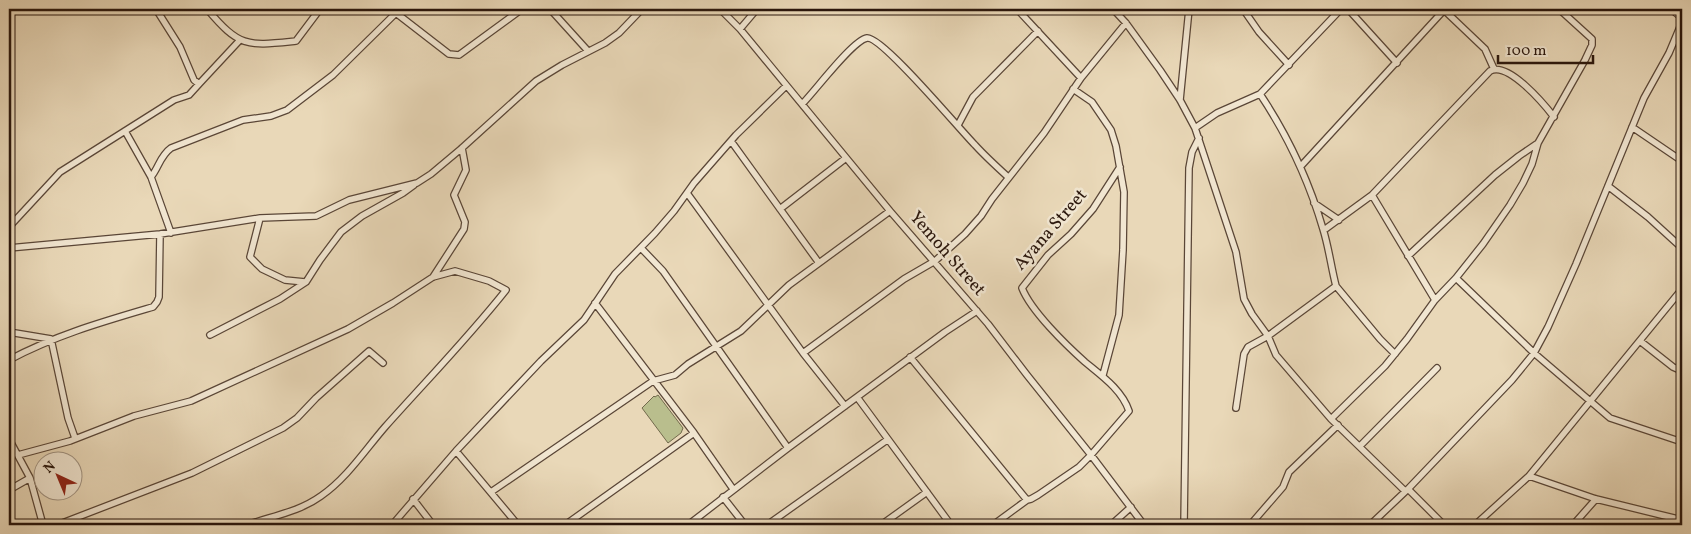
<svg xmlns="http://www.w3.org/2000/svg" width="1691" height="534" viewBox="0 0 1691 534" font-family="Vollkorn,serif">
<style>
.green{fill:#b9be8d;stroke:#726a4c}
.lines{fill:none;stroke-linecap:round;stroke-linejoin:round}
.minor-casing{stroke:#5a4637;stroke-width:8}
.minor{stroke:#f1e6d1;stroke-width:5.5}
.labels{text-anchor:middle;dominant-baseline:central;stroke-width:5;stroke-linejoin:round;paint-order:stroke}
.street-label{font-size:18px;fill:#2a160c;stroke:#f1e6d1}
</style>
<rect width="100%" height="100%" fill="#e9d8b8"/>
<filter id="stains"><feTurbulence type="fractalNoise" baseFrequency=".004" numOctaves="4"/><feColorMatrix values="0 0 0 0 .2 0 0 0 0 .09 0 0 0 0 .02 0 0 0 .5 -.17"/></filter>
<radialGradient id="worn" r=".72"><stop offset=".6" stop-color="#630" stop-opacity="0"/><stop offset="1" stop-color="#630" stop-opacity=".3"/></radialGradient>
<path class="green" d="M658 395 683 428 681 433 668 443 642 408 654 396 655 397Z"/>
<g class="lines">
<defs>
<path id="minor" d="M156 9 180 47 194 80 199 84 239 41
M207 9C240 48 247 46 296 41L320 9
M550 9 588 51
M720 9 740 29 890 211 988 324 1027 375 1091 455 1144 525
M1017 9 1081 78
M1113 9 1126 23 1160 70 1180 100 1195 128 1236 252 1244 299 1252 314 1268 336 1276 355 1331 419 1405 491
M1243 9 1259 32 1289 65
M1348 9 1397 63
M1671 9 1682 18
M1444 10 1485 49 1494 69
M396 13 449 54 459 55 522 9
M740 29 757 9
M1073 89 1092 102 1111 130 1116 146 1124 192 1123 250 1119 315 1103 375
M1180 100 1189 9
M803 103C815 91 853 40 867 38 882 36 960 130 975 145 985 156 997 167 1008 177
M958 125 973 97 1038 31
M1632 127 1682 161
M1195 128 1217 113 1260 94 1341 9
M125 131 151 177 171 233
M731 141 819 263
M1301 166 1445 9
M151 177C159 167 160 156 171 148L243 120 271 116 287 110 333 75 400 9
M1608 186 1648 217 1682 248
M687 193 803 353 845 406
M1372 195 1435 300
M1314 203 1339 220
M780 209 846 158
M260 218 250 257 262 269 285 280 305 282
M9 227 60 172 174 100 189 95 199 84
M1324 230 1372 195 1490 71C1508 61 1544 104 1554 117
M9 248 160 234 260 218 316 216 349 200 417 183 431 174 462 148 536 81 562 65 605 43 619 33 642 9
M641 248 663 271 788 448
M1408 256 1495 175 1519 156 1538 143
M433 277 464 229 465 222 454 195 466 170 462 148
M1456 278 1534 353 1610 418 1682 442
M1336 286 1380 339 1395 354
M595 303 694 433 733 489
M9 332 51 339 68 418 75 438
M210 335 280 299 306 282 320 260 341 232 362 216 403 193 414 185
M1640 341 1673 367 1682 371
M803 353 904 279 935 261 965 234 981 216 992 199 1044 133 1081 78 1126 23
M910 357 1027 500
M9 360C56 335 102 322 153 307L157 302 159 297 160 234
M857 397 951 525
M1236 408 1244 354 1248 347 1268 336 1336 286C1331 267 1329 248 1323 229 1309 181 1288 136 1260 94
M1331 419 1385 366 1407 339 1435 300 1456 278 1483 244 1510 205 1523 183 1532 164 1538 143 1585 60 1592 45V39L1559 9
M9 439 30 478 43 525
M1360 446 1437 368
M456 451 518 525
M18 455 70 441 134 416 191 401 348 329 393 303 433 277 455 271 489 281 506 290C468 338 426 381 385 427 365 450 347 478 321 496 299 512 272 516 247 525
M1529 476 1596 499 1682 520
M1408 489 1444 525
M9 490 30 478
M491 492 653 381 675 375 688 364 741 331 789 285 890 211
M723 497 745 525
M413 499 433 525
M57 525 192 473 283 428 297 418 316 398 369 351 383 363
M392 525 456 451 541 361 584 320 615 274 655 233 674 211 694 183 736 135 786 86
M565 525 694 433
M688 525 788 448 945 332 977 311
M767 525 887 440
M881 525 927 492
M993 525 1027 500 1031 499 1038 495 1079 467 1091 455 1129 411C1122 390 1102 376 1085 362 1066 345 1031 311 1022 288L1048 255 1071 234 1093 209 1120 167
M1111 525 1131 507
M1184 525 1189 168 1192 152 1199 138
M1250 525 1283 487 1289 472 1338 425
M1370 525 1408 489 1512 380 1534 353 1548 327 1576 264 1644 98 1669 53 1682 22
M1475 525 1529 476 1682 289
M1573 525 1596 499"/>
</defs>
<use href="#minor" class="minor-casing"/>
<use href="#minor" class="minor"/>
</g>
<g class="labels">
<g class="street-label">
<text transform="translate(1051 230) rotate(-49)">Ayana Street</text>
<text transform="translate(947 254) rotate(49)">Yemoh Street</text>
</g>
</g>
<rect width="1691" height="534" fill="none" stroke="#e9d8b8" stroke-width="30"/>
<rect x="10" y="10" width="1671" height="514" fill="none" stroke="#2a160c" stroke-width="2.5"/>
<rect x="15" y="15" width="1661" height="504" fill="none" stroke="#2a160c"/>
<g transform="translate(58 476) rotate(316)"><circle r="24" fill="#f1e6d1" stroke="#a19382"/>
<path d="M0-4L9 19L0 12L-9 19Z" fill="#8f2418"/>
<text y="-8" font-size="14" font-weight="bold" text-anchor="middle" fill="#2a160c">N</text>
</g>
<path d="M1498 55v8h95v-8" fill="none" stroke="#2a160c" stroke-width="2.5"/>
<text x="1506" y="55" font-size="15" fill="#2a160c" stroke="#f1e6d1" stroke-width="4" paint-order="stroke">100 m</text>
<rect width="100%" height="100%" filter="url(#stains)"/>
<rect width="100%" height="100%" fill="url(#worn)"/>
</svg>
